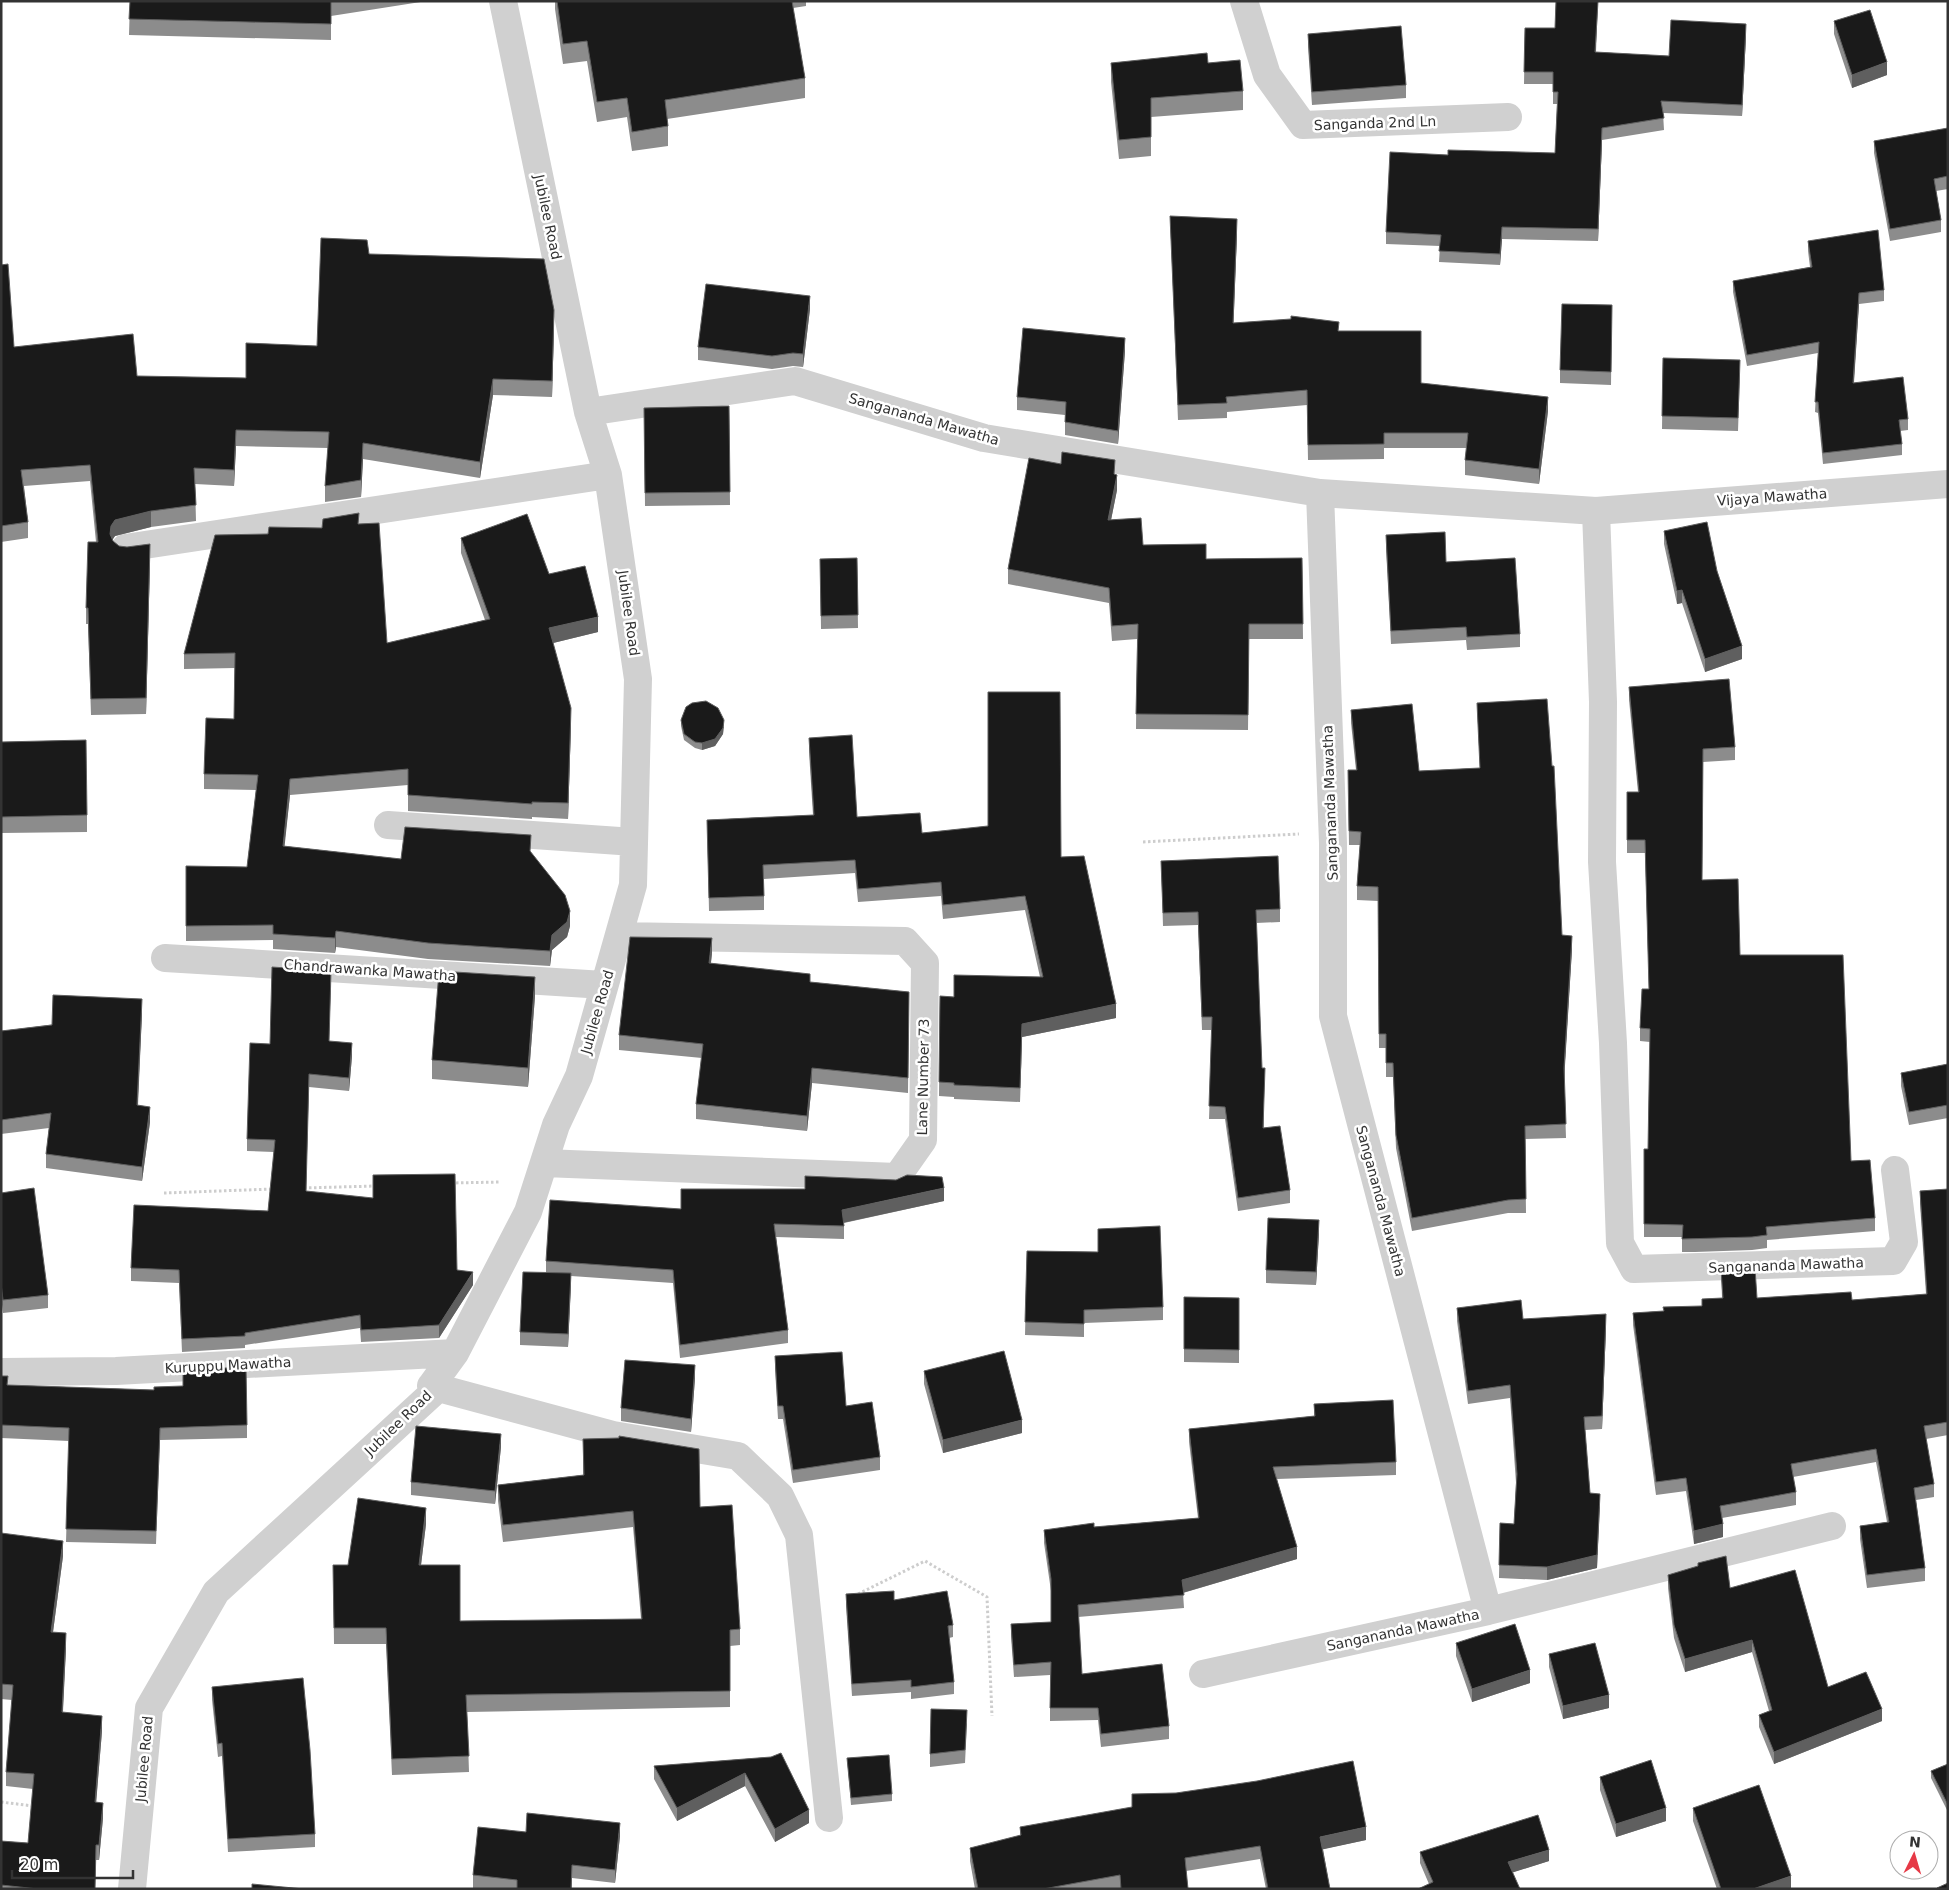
<svg xmlns="http://www.w3.org/2000/svg" width="1949" height="1890" viewBox="0 0 1949 1890" font-family="'DejaVu Sans',sans-serif">
<style>
.lines{fill:none;stroke-linecap:round;stroke-linejoin:round}
.path{stroke:#cdcdcd;stroke-width:3;stroke-dasharray:2.5 2.5;stroke-linecap:butt}
.street{stroke:#d0d0d0;stroke-width:28}
.wall{fill:#8c8c8c}
.shaded-wall{fill:#5f5f5f}
.building{fill:#1a1a1a;stroke:#5f5f5f}
.labels{text-anchor:middle;dominant-baseline:central;stroke-width:5;stroke-linejoin:round;paint-order:stroke}
.street-label{font-size:14px;fill:#333;stroke:#fff}
</style>
<rect width="100%" height="100%" fill="#fff"/>
<g class="lines">
<path class="path" d="M1143 842 1299 834
M451 1183 500 1182
M304 1188 375 1186
M164 1193 273 1189
M858 1594 925 1561 987 1597 992 1716
M1 1802 33 1806"/>
<path class="street" d="M1244 1 1267 75 1303 125 1508 117
M588 412 795 381 984 438 1320 493 1596 511 1603 702 1602 862 1613 1043 1620 1243 1634 1269 1893 1261 1904 1242 1895 1170
M1596 511 1948 484
M125 548 608 475
M388 825 634 842
M165 958 604 985
M544 1163 897 1177 923 1140 925 963 905 941 619 936
M1 1372 116 1371 455 1353
M431 1386 613 1435 738 1456 780 1496 799 1535 829 1818
M1488 1611 1832 1526
M1203 1674 1488 1611 1333 1016V843L1320 493
M132 1889 149 1708 216 1592 435 1391 431 1386 455 1353 528 1212 556 1125 579 1076 633 885 638 679 608 475 588 412 503 1"/>
</g>
<path class="wall" d="M130 1H427L331 16V40L129 35Z
M555 1H806V6L793 8 805 78V98L667 119 668 126V146L632 151 627 117 597 122 587 61 563 64 555 9Z
M1556 1H1598L1596 52 1669 56 1746 35 1742 116 1663 113 1664 130 1602 140 1598 241 1502 239 1500 265 1439 262 1440 246 1386 244V232L1448 155 1555 153 1557 104H1553V84H1524L1525 28H1555Z
M1834 21 1887 75 1852 88 1834 34Z
M1308 34 1406 85V98L1312 105 1308 47Z
M1111 63H1208L1243 91V110L1151 117V156L1119 159 1111 82Z
M1948 128V189L1936 191 1941 220V232L1890 241 1874 153V141Z
M1170 216 1237 234 1233 323 1339 331 1421 383 1548 411 1539 484 1465 475V460L1467 448H1384V459L1308 460 1307 405 1227 412V418L1178 420Z
M1808 241 1884 290V301L1859 304 1854 383 1908 419V430L1900 431 1902 444V455L1823 464 1818 413 1815 412 1818 353 1747 366 1733 292V281L1810 267 1808 251Z
M369 254 554 327 552 397 493 395 480 478 363 459 361 497 325 502V486L328 448 236 446 234 486 195 484 196 521 151 527 115 536 112 540 119 546 150 560 146 714 91 715 88 624H86V608L96 542 90 481 24 486 28 522V538L1 542V265L14 347 137 376 246 378 317 346Z
M1612 305 1611 385 1560 383V370Z
M810 309 803 367 793 366 772 369 698 360V347Z
M1125 351 1118 444 1065 435V415L1017 410V397Z
M1663 358 1740 373 1738 431 1662 429Z
M729 406 730 505 645 506 644 408Z
M1115 474 1117 490 1111 520 1143 545 1206 559 1302 558 1303 639H1249L1248 730 1136 729 1137 639 1112 641 1109 603 1008 584V569Z
M359 524 387 643 485 620 461 553V538L549 574 598 632 553 643 571 724 568 819 532 817V819L408 811V785L290 795 284 846 401 859 530 851 570 926 567 937 552 950 550 966 428 959 336 947 335 953 273 949V940L186 941V866L247 867 256 790 204 789V774L234 719 235 668 184 669V654L268 534 322 528Z
M1664 531 1717 571 1742 659 1705 672 1682 603 1677 604 1664 544Z
M1386 535 1446 562 1520 634V647L1467 650 1466 640 1391 644 1386 548Z
M857 558 858 628 821 629 820 559Z
M1629 687 1735 747V760L1703 762 1702 880 1740 955 1851 1161 1875 1218V1231L1767 1240V1248L1752 1250 1695 1252H1682V1237H1644V1149H1648L1650 1042 1640 1041V1028L1649 989 1645 853H1627V792H1638L1629 700Z
M1477 703 1562 935 1572 949 1564 1077 1566 1138 1525 1139 1526 1213H1508L1412 1231 1396 1148 1393 1077H1386V1048H1379L1378 901 1357 900V886L1360 845H1349L1348 770H1356L1351 723V710L1419 771 1480 768Z
M681 720 724 727 723 734 715 746 702 750 695 748 684 740 681 726Z
M809 738 857 817 922 833 1061 857 1116 1018 1022 1037 1020 1102 954 1099V1097L939 1096 940 996 954 997 1040 977 1025 910 943 919 941 896 858 902 855 873 764 879V910L709 911 707 820 813 815 809 752Z
M1 742 87 815V832L1 833Z
M1161 861 1280 909V922L1256 923 1264 1128 1290 1190V1203L1238 1211 1225 1119H1209L1212 1030H1202L1198 925 1163 926Z
M712 953 711 963 810 982 909 992 908 1093 812 1083 807 1131 696 1119V1104L702 1058 619 1050V1035Z
M331 984 329 1041 352 1056 349 1091 309 1087 306 1191 457 1270 473 1285 439 1338 361 1342 360 1328 245 1345V1348L182 1352 179 1283 131 1281V1268L268 1211 274 1152 247 1151V1139Z
M535 996 528 1087 432 1079V1060Z
M142 1013 138 1106 150 1122 142 1181 46 1168V1154L49 1128 1 1134V1031Z
M1948 1064V1118L1909 1125 1901 1086V1073Z
M1948 1189V1435L1926 1439 1934 1484V1497L1916 1500 1925 1568V1581L1867 1588 1860 1539V1526L1887 1522 1876 1462 1793 1477 1796 1492V1505L1722 1518 1723 1537 1694 1544 1686 1491 1656 1495 1633 1325V1313L1663 1311 1702 1306V1299L1722 1298 1721 1269 1757 1298 1852 1300 1926 1294 1920 1204V1191Z
M1 1193 48 1295V1308L3 1313 1 1296Z
M944 1201 844 1223V1239L776 1237 788 1330V1343L680 1358 673 1283 571 1276 568 1347 520 1345V1332L546 1273V1261L681 1209Z
M1098 1229 1163 1307V1320L1084 1323V1337L1025 1335 1027 1251 1098 1252Z
M1319 1233 1316 1285 1266 1283V1270Z
M1184 1297 1239 1298V1363L1184 1362Z
M1457 1308 1523 1319 1606 1327 1602 1429 1585 1430 1590 1493 1600 1507 1597 1568 1547 1580 1499 1578 1500 1523 1514 1524 1516 1483 1510 1398 1468 1404 1457 1321Z
M775 1356 880 1457V1470L793 1483 783 1419H778L775 1369Z
M183 1370 247 1425V1438L160 1440 156 1544 66 1542 69 1441 1 1438V1376L8 1385 154 1390 183 1386Z
M924 1371 1022 1433 943 1453 924 1384Z
M695 1378 691 1432 621 1421V1408Z
M1314 1404 1396 1462V1475L1277 1479 1297 1559 1183 1593 1184 1608 1078 1617 1082 1674 1169 1726V1739L1101 1747 1098 1720 1050 1721V1675L1014 1677 1011 1637V1624L1051 1622V1591L1044 1543V1530L1094 1527 1198 1518 1189 1442V1429L1314 1416Z
M583 1439 700 1507 740 1629V1645L730 1646V1707L467 1712 469 1772 392 1775 386 1644H334L333 1565H348L426 1524 421 1565 460 1621 641 1619 633 1527 503 1542 498 1501V1485L583 1475Z
M501 1447 495 1504 411 1495V1482Z
M1 1533 63 1556 53 1632 66 1648 63 1712 102 1731 96 1802 103 1818 99 1860H96L95 1889H1V1841L28 1843 33 1789 6 1786V1772L12 1700 1 1699Z
M1668 1575 1730 1588 1828 1687 1882 1721 1774 1764 1759 1727V1715L1769 1711 1752 1652 1685 1672 1674 1638 1668 1588Z
M846 1594 894 1600 953 1625V1637L949 1638 954 1682V1694L911 1699V1692L852 1696 846 1606Z
M1456 1643 1530 1683 1472 1702 1456 1656Z
M1549 1654 1609 1708 1563 1719 1549 1667Z
M212 1687 315 1834V1847L228 1852 222 1756 218 1757 212 1700Z
M967 1723 965 1763 930 1767V1754Z
M771 1757 809 1823 775 1842 745 1786 677 1821 654 1779V1766Z
M847 1758 892 1794V1801L851 1805Z
M1948 1764V1812L1931 1778V1771Z
M1600 1777 1666 1821 1616 1837 1600 1790Z
M1693 1808 1791 1889H1717L1693 1821Z
M1020 1827 1366 1840 1323 1849 1330 1889H1266L1260 1859 1186 1871 1188 1889H1120V1888L1116 1889H975L970 1861V1848L1020 1836Z
M526 1832 620 1836 615 1883 572 1878V1889H483L473 1888V1875Z
M1420 1852 1549 1861 1513 1872 1429 1884 1420 1863Z"/>
<path class="shaded-wall" d="M1598 1 1595 64V52Z
M1746 24V35L1742 116V105Z
M1887 62V75L1852 88V75Z
M1602 128V140L1598 241V229Z
M1237 219V234L1233 337V323Z
M1502 227V239L1500 265V254Z
M1859 293V304L1853 394V383Z
M810 296V309L803 367V354Z
M554 310V327L552 397V381Z
M1125 338V351L1118 444V431Z
M493 379V395L480 478V462Z
M1548 397V411L1539 484V469Z
M236 430V446L234 486V470Z
M363 443V459L361 497V480Z
M1117 475V490L1108 535V520Z
M151 511V527L115 536 111 542 110 534 111 526 115 520Z
M150 544V560L146 714V698Z
M1682 590V603L1677 604V591Z
M598 617V632L549 644V628Z
M1742 646V659L1705 672V659Z
M571 708V724L568 819V803Z
M724 720 723 734 715 746 702 750V743Z
M290 779V795L283 861V846Z
M570 911V926L567 937 552 950 550 966V951L552 935Z
M336 931V947L335 953V938Z
M1572 936V949L1564 1082V1068Z
M712 938V953L709 978V963Z
M535 977V996L528 1087V1068Z
M142 999V1013L137 1120V1105Z
M1116 1004V1018L1022 1037 1020 1102 1022 1024Z
M352 1043V1056L349 1091V1078Z
M812 1068V1083L807 1131V1116Z
M150 1107V1122L142 1181V1167Z
M944 1188V1201L842 1223V1210Z
M1319 1220V1233L1316 1285V1272Z
M473 1272V1285L439 1338V1325Z
M571 1273V1286L568 1347V1334Z
M1606 1314V1327L1602 1429V1416Z
M695 1365V1378L691 1432V1419Z
M1022 1420V1433L943 1453V1440Z
M501 1434V1447L495 1504V1491Z
M1600 1494 1597 1568 1547 1580V1567Z
M426 1508V1524L419 1581V1565Z
M1723 1524V1537L1694 1544V1531Z
M63 1541V1556L51 1647V1632Z
M1297 1547V1559L1182 1593V1580Z
M66 1633V1648L62 1727V1712Z
M1752 1640V1652L1685 1672V1659Z
M1530 1670V1683L1472 1702V1689Z
M1609 1695V1708L1563 1719V1706Z
M1882 1709V1721L1774 1764V1752Z
M102 1716V1731L95 1817V1802Z
M745 1773V1786L677 1821V1808Z
M103 1803V1818L99 1860V1845Z
M1666 1808V1821L1616 1837V1824Z
M809 1810V1823L775 1842V1829Z
M620 1823V1836L615 1883V1870Z
M1366 1827V1840L1320 1850V1837Z
M1549 1850V1861L1508 1874V1862Z
M1791 1876V1889H1753Z"/>
<path class="building" d="M130 1H331V24L129 19Z
M557 1H792L805 78 665 100 668 126 632 132 627 98 597 102 587 41 563 44Z
M1556 1H1598L1595 52 1669 56 1671 20 1746 24 1742 105 1661 101 1664 118 1602 128 1598 229 1502 227 1500 254 1439 251 1441 235 1386 232 1390 152 1448 155V150L1555 153 1558 92H1553V72H1524L1525 28H1555Z
M1870 10 1887 62 1852 75 1834 21Z
M1401 26 1406 85 1312 92 1308 34Z
M1207 53 1208 63 1240 60 1243 91 1151 98V137L1119 140 1111 63Z
M1948 128V176L1934 179 1941 220 1890 229 1874 141Z
M1170 216 1237 219 1233 323 1291 319V316L1339 322 1338 331H1421V383L1548 397 1539 469 1465 460 1468 433H1384V444L1308 445 1307 390 1226 397 1227 403 1178 405Z
M1878 230 1884 290 1859 293 1853 383 1903 377 1908 419 1899 420 1902 444 1823 453 1818 402H1815L1819 342 1747 355 1733 281 1812 267 1808 241Z
M321 238 367 240 369 254 544 259 554 310 552 381 493 379 480 462 363 443 361 480 325 486 329 432 236 430 234 470 194 468 196 505 151 511 115 520 111 526 110 534 113 541 119 546 127 547 150 544 146 698 91 699 88 608H86L88 542H98L90 465 21 470 28 522 1 526V265L8 264 14 347 133 334 137 376 246 378V343L317 346Z
M706 284 810 296 803 354 793 353 772 356 698 347Z
M1562 304 1612 305 1611 372 1560 370Z
M1023 328 1125 338 1118 431 1065 422 1066 402 1017 397Z
M1663 358 1740 360 1738 418 1662 416Z
M729 406 730 492 645 493 644 408Z
M1062 452 1115 460 1114 474 1117 475 1108 520 1141 518 1143 545 1206 544V559L1302 558 1303 624H1249L1248 715 1136 714 1138 624 1112 626 1109 588 1008 569 1029 458 1061 464Z
M359 513 358 524 379 523 387 643 490 619 461 538 527 514 549 574 585 566 598 617 549 628 571 708 568 803 532 802V804L408 795V769L290 779 283 846 401 859 405 827 531 835 530 851 565 895 570 911 567 922 552 935 550 951 428 943 336 931 335 938 273 934V925L186 926V866L247 867 258 775 204 774 206 718 234 719 235 653 184 654 215 535 268 534 269 527 322 528 323 519Z
M1707 522 1717 571 1742 646 1705 659 1682 590 1677 591 1664 531Z
M1445 532 1446 562 1515 558 1520 634 1467 637 1466 627 1391 631 1386 535Z
M857 558 858 615 821 616 820 559Z
M1729 679 1735 747 1703 749 1702 880 1738 879 1740 955H1843L1851 1161 1870 1160 1875 1218 1766 1227 1767 1235 1752 1237 1682 1239 1683 1225 1644 1224V1149H1648L1650 1029 1640 1028 1642 989H1649L1645 840H1627V792H1639L1629 687Z
M988 692H1060L1061 857 1084 856 1116 1004 1022 1024 1020 1088 954 1085V1083L939 1082 940 996 954 997V975L1043 977 1025 896 943 905 941 882 858 889 855 860 763 865 764 896 709 898 707 820 814 815 809 738 852 735 857 817 920 813 922 833 988 826Z
M1547 699 1552 766H1554L1562 935 1572 936 1564 1068 1566 1124 1525 1126 1526 1199 1508 1200 1412 1218 1396 1135 1393 1063H1386V1034H1379L1378 887 1357 886 1361 832 1349 831 1348 770H1357L1351 710 1412 704 1419 771 1480 768 1477 703Z
M706 701 718 708 724 720 723 728 715 739 702 743 695 742 684 734 681 720 686 707 692 703Z
M86 740 87 815 1 817V742Z
M1278 856 1280 909 1256 910 1262 1068H1265L1263 1128 1280 1126 1290 1190 1238 1198 1225 1107 1209 1106 1212 1017H1202L1198 912 1163 913 1161 861Z
M630 937 712 938 709 963 810 974V982L909 992 908 1078 812 1068 807 1116 696 1104 703 1044 619 1035Z
M272 967 331 971 329 1041 352 1043 349 1078 309 1074 306 1191 373 1198V1175L455 1174 457 1270 473 1272 439 1325 361 1330 360 1315 245 1333V1336L182 1339 179 1270 131 1268 134 1205 268 1211 275 1140 247 1139 250 1043 270 1044Z
M439 971 535 977 528 1068 432 1060Z
M53 995 142 999 137 1105 150 1107 142 1167 46 1154 51 1113 1 1120V1031L52 1025Z
M1948 1064V1105L1909 1112 1901 1073Z
M907 1175 942 1177 944 1188 842 1210 844 1226 774 1224 788 1330 680 1345 673 1270 546 1261 550 1200 681 1209V1189H805V1176L896 1180Z
M34 1188 48 1295 3 1300 1 1283V1193Z
M1948 1189V1422L1924 1426 1934 1484 1914 1488 1925 1568 1867 1575 1860 1526 1889 1522 1876 1449 1791 1464 1796 1492 1720 1506 1723 1524 1694 1531 1686 1478 1656 1482 1633 1313 1664 1311 1663 1307 1702 1306V1299L1723 1298 1721 1269 1755 1268 1757 1298 1851 1292 1852 1300 1927 1294 1920 1191Z
M1268 1218 1319 1220 1316 1272 1266 1270Z
M1160 1226 1163 1307 1084 1310V1324L1025 1322 1027 1251 1098 1252V1229Z
M523 1272 571 1273 568 1334 520 1332Z
M1184 1297 1239 1298V1350L1184 1349Z
M1521 1300 1523 1319 1606 1314 1602 1416 1584 1417 1590 1493 1600 1494 1597 1555 1547 1567 1499 1565 1500 1523 1514 1524 1517 1474 1510 1385 1468 1391 1457 1308Z
M1004 1351 1022 1420 943 1440 924 1371Z
M842 1352 846 1406 872 1402 880 1457 793 1470 783 1406H778L775 1356Z
M625 1360 695 1365 691 1419 621 1408Z
M246 1367 247 1425 160 1428 156 1531 66 1529 69 1428 1 1425V1376H8L7 1385 154 1390V1387L183 1386V1370Z
M1393 1400 1396 1462 1273 1467 1297 1547 1182 1580 1184 1595 1078 1605 1082 1674 1162 1664 1169 1726 1101 1734 1098 1708H1050L1051 1662 1014 1665 1011 1624 1051 1622V1579L1044 1530 1094 1523V1527L1199 1518 1189 1429 1315 1416 1314 1404Z
M416 1426 501 1434 495 1491 411 1482Z
M619 1436 699 1449 700 1507 732 1505 740 1629 730 1630V1691L466 1695 469 1756 392 1759 386 1628H334L333 1565H348L358 1498 426 1508 419 1565H460V1621L642 1619 633 1511 503 1525 498 1485 584 1475 583 1439 619 1438Z
M1 1533 63 1541 51 1632 66 1633 62 1712 102 1716 95 1802 103 1803 99 1845H96L95 1889H38L1 1885V1841L28 1843 34 1774 6 1772 13 1685 1 1684Z
M1726 1556 1730 1588 1795 1570 1828 1687 1866 1672 1882 1709 1774 1752 1759 1715 1772 1710 1752 1640 1685 1659 1674 1625 1668 1575 1698 1566V1563Z
M894 1591V1600L947 1591 953 1625 948 1626 954 1682 911 1687V1680L852 1684 846 1594Z
M1515 1624 1530 1670 1472 1689 1456 1643Z
M1595 1643 1609 1695 1563 1706 1549 1654Z
M303 1678 310 1750 315 1834 228 1839 222 1743 218 1744 212 1687Z
M931 1709 967 1710 965 1750 930 1754Z
M781 1753 809 1810 775 1829 745 1773 677 1808 654 1766 771 1757Z
M889 1755 892 1794 851 1798 847 1758Z
M1651 1760 1666 1808 1616 1824 1600 1777Z
M1353 1761 1366 1827 1320 1837 1330 1889H1268L1260 1846 1185 1858 1188 1889H1121L1120 1875 1043 1889H978L970 1848 1021 1835 1020 1827 1132 1807V1794L1176 1793 1257 1781Z
M1948 1764V1805L1931 1771Z
M1759 1785 1791 1876 1753 1889H1721L1693 1808Z
M527 1813 620 1823 615 1870 572 1865 571 1889H517V1880L473 1875 478 1827 526 1832Z
M1538 1815 1549 1850 1508 1862 1520 1889H1418L1433 1882 1420 1852Z
M1948 1883V1889H1938L1937 1888Z
M252 1884 304 1889H252Z"/>
<g class="labels">
<g class="street-label">
<text transform="translate(1375 123) rotate(-2)">Sanganda 2nd Ln</text>
<text transform="translate(548 217) rotate(78)">Jubilee Road</text>
<text transform="translate(924 419) rotate(16)">Sangananda Mawatha</text>
<text transform="translate(1772 497) rotate(-4)">Vijaya Mawatha</text>
<text transform="translate(629 613) rotate(82)">Jubilee Road</text>
<text transform="translate(1330 803) rotate(-92)">Sangananda Mawatha</text>
<text transform="translate(370 970) rotate(4)">Chandrawanka Mawatha</text>
<text transform="translate(597 1012) rotate(-74)">Jubilee Road</text>
<text transform="translate(923 1077) rotate(-89)">Lane Number 73</text>
<text transform="translate(1381 1201) rotate(75)">Sangananda Mawatha</text>
<text transform="translate(1786 1265) rotate(-2)">Sangananda Mawatha</text>
<text transform="translate(228 1365) rotate(-3)">Kuruppu Mawatha</text>
<text transform="translate(398 1423) rotate(-44)">Jubilee Road</text>
<text transform="translate(1403 1630) rotate(-12)">Sangananda Mawatha</text>
<text transform="translate(144 1759) rotate(-85)">Jubilee Road</text>
</g>
</g>
<rect width="1949" height="1890" fill="none" stroke="#333333" stroke-width="5"/>
<g transform="translate(1914 1855) rotate(5)"><circle r="24" fill="#ffffff" stroke="#adadad"/>
<path d="M0-4L9 19L0 12L-9 19Z" fill="#e63946"/>
<text y="-8" font-size="14" font-weight="bold" text-anchor="middle" fill="#333333">N</text>
</g>
<path d="M12 1870v8h121v-8" fill="none" stroke="#333333" stroke-width="2.5"/>
<text x="20" y="1870" font-size="15" fill="#333333" stroke="#ffffff" stroke-width="4" paint-order="stroke">20 m</text>
</svg>
